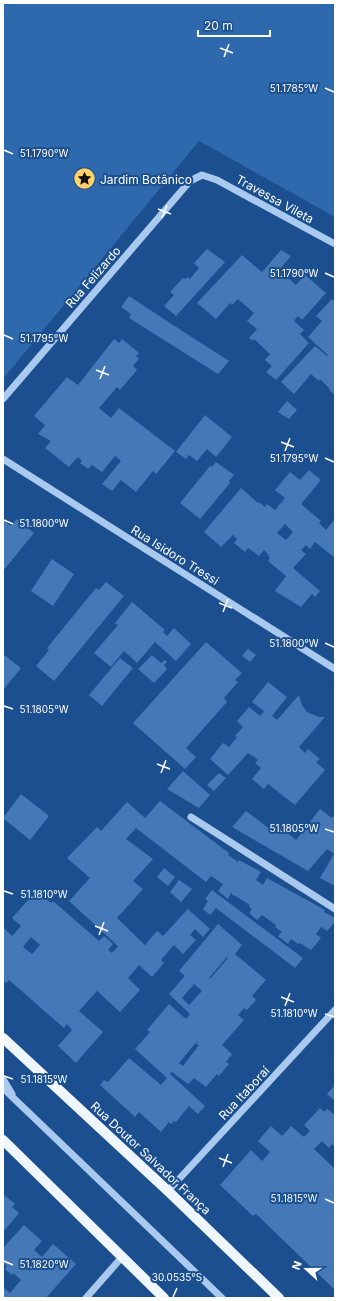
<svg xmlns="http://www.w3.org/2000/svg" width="338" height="1301" viewBox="0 0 338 1301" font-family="Inter,sans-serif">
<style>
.green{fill:#2e69ad}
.building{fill:#4478b7;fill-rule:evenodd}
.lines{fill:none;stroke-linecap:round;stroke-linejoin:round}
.minor{stroke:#a9c9ee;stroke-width:7}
.major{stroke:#f0f6ff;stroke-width:10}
.ticks{fill:none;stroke:#fff;stroke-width:1.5}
.labels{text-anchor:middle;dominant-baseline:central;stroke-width:4;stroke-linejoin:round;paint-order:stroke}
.poi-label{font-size:12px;fill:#fff;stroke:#1b4f8f;text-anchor:start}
.street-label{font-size:12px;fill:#fff;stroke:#1b4f8f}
.ticks-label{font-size:10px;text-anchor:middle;fill:#fff;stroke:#1b4f8f;stroke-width:4;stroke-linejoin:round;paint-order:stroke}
</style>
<rect width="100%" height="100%" fill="#1b4f8f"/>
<path class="green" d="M3 3H335V217L199 141 3 379Z"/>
<path class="building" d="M207 249 225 262 176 316 164 306 174 295 170 292 183 278 185 279 188 277 190 279 199 268 194 263Z
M281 250 291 256 279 270 296 285 305 275 326 293 302 320 298 316 294 321 304 330 300 334 309 343 276 380 266 372 272 366 265 360 270 354 254 339 253 341 249 338 257 329 247 321 254 313 238 299 232 305 230 303 216 319 197 303 242 255 262 272Z
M129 296 170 323 229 361 218 374 129 318 131 314 121 307Z
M332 299 335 302V395L329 390 330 389 320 379 319 381 311 374 294 394 281 382 315 346 327 356 328 355 308 337 322 321 316 316Z
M114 339 119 343 122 339 139 353 136 356 139 359 133 366 137 370 120 390 117 387 99 408 111 418 119 408 175 451 156 474 153 471 136 492 121 480 112 491 102 484 121 461 115 456 102 472 92 465 88 469 80 463 82 461 78 457 69 467 45 448 51 441 38 434 45 425 34 416 67 377 78 385Z
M287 401 297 410 289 419 278 412Z
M205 415 232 437 216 457 207 449 197 461 189 455 186 459 176 452Z
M216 462 234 475 229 481 230 483 200 519 180 503 210 466 212 467Z
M309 470 321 480 301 504 321 521 319 523 326 530 335 519V558L315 542 310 549 306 545 301 550 306 554 293 568 320 591 315 597 312 594 301 607 275 591 286 576 268 561 270 558 268 556 269 555 264 550 259 556 248 548 245 552 234 543 237 539 233 535 221 547 204 532 241 488 258 503 259 502 265 507 267 504 275 510 285 498 275 490 290 472 300 480ZM285 524 293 532 286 540 277 533Z
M17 519 34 533 3 571V520L11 526Z
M52 559 74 574 53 606 31 591Z
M106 582 124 596 54 681 36 666 49 650 47 648 96 588 99 590Z
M132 602 165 630 163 632 167 636 174 628 191 644 176 661 155 642 137 663 124 651 111 667 94 653 118 625 115 623Z
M206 642 242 673 235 680 238 682 224 698 227 702 186 748 196 757 185 769 133 723Z
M248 649 256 655 250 662 242 656Z
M3 654 21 668 4 689 3 688Z
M152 655 161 663 165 660 167 662 164 665 167 669 154 683 138 669Z
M120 658 133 668 102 706 89 695Z
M268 682 287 697 272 716 277 720 299 695 302 705 307 712 319 717H325L299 747 305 753 308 749 320 759 316 762 325 770 295 805 268 784 264 789 252 779 261 768 255 763 258 760 248 753 228 775 210 759 223 743 229 747 237 737 235 736 243 727 237 721 249 707 260 716 264 711 252 702Z
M183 771 210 795 199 808 167 789Z
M219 773 226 778 214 791 207 785Z
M21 794 49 816 30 840 3 818Z
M160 801 229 853 228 855 238 862 239 860 261 872 256 880 263 885 267 878 325 910 324 912 335 918V922L327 931 321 927 316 934 321 938 311 950 300 943 298 944 291 939 288 944 278 936 282 932 275 927 276 925 262 915 257 920 249 913 252 909 249 907 250 905 234 895V896L231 893 228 899 218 891 223 884 211 876 206 882 136 828 126 839 153 859 133 881 143 889 117 918 145 945 157 931 163 936 188 909 210 929 203 937 195 929 190 935 196 940 183 954 174 945 161 960 164 963 152 977 139 965 128 978 140 990 120 1012 97 991 79 1011 103 1032 76 1063 58 1046 72 1030 67 1024 64 1028 9 980 6 983 3 980V927L12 936 21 926 12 918 37 890 51 903 53 901 99 941 104 936 113 944 108 950 112 953 118 946 69 901 90 878 67 858 97 827 101 831 127 802 145 818ZM31 937 40 945 32 954 23 947Z
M320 809 332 818 335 814V886L320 878 334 854 327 849 308 871 232 827 246 811 275 833 280 827 296 840Z
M164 868 175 877 168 886 157 877Z
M179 880 192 889 181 902 170 892Z
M212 890 303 958 295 968 216 908 210 915 203 909 208 901 205 899Z
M218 924 242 945 235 954 266 980 252 996 256 1000 247 1010 244 1008 238 1015 244 1020 222 1045 232 1054 226 1062 229 1064 219 1076 217 1074 206 1087 194 1078 188 1084 172 1072 170 1074 205 1106 198 1114 189 1106 176 1122 174 1121 171 1124 169 1122 161 1132 139 1112 135 1117 100 1085 104 1080 108 1082 129 1058 161 1085 167 1078 135 1049 150 1032 147 1030 169 1004 186 1019 190 1014 169 994 185 976 179 971ZM227 957 228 958 210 979 209 978ZM194 984 202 991 189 1005 182 998ZM199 1039 196 1044 199 1045 183 1066 179 1063Z
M335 1085V1101L327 1094Z
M320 1108 324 1112 327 1109 335 1115V1147L332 1144 329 1148 322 1141 314 1149 335 1169V1290L256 1214 253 1216 220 1185 251 1150 262 1161 270 1152 258 1141 271 1126 282 1136 291 1126 304 1137 310 1131 304 1125Z
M3 1194 15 1204 12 1207 19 1213 3 1232Z
M24 1225 42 1241 34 1250 42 1257 53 1244 76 1264 46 1298H3V1287L10 1293 21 1280 13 1273 12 1275 5 1269 7 1266 3 1263V1248Z"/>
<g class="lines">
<path class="minor" d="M3 399 190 181 202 175 217 180 335 244
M3 459 335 669
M191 817 335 909
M3 1079 12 1094
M3 1088 222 1298
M168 1191 335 1010
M86 1298 122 1257"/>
<path class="major" d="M3 1038 168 1191 279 1298
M3 1140 164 1298"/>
</g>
<path class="ticks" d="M220 48 233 53M224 57 229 44M325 88 334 92M4 150 13 154M158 209 171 214M162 218 167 205M325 273 334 277M4 335 13 339M96 370 109 375M100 379 105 366M281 442 294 447M285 451 290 438M325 458 334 462M4 520 13 524M219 603 232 608M223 612 228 599M325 643 334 647M4 706 13 709M157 764 170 769M161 773 166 760M325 829 334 832M4 891 13 894M95 926 108 931M99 935 104 922M281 997 294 1002M285 1006 290 993M325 1014 334 1017M4 1076 13 1079M219 1158 232 1163M223 1167 228 1154M325 1199 334 1203M4 1261 13 1265M173 1297 177 1288"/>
<defs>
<symbol id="sight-disc" viewBox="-11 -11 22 22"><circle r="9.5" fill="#ffd166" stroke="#1b4f8f"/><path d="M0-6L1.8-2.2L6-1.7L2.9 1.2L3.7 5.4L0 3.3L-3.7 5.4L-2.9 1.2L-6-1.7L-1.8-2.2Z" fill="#111"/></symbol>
</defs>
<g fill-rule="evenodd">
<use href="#sight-disc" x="72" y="166" width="25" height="25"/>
</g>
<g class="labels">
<g class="poi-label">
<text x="100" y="179">Jardim Botânico</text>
</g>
<g class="street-label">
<text transform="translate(275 199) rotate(29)">Travessa Vileta</text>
<text transform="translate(93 277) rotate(-49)">Rua Felizardo</text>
<text transform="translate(175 555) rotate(32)">Rua Isidoro Tressi</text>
<text transform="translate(244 1093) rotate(-47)">Rua Itaboraí</text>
<text transform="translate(151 1158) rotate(43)">Rua Doutor Salvador França</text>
</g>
</g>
<g class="ticks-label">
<text x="294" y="92">51.1785°W</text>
<text x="44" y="157">51.1790°W</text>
<text x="294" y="277">51.1790°W</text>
<text x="44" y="342">51.1795°W</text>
<text x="294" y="462">51.1795°W</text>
<text x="44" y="527">51.1800°W</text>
<text x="294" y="647">51.1800°W</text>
<text x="44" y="713">51.1805°W</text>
<text x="294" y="832">51.1805°W</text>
<text x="44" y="898">51.1810°W</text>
<text x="294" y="1017">51.1810°W</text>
<text x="44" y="1083">51.1815°W</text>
<text x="294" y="1202">51.1815°W</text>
<text x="44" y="1268">51.1820°W</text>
<text x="177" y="1281">30.0535°S</text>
</g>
<rect width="338" height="1301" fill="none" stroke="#ffffff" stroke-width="8"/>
<g transform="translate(306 1269) rotate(291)" stroke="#1b4f8f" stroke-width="3" paint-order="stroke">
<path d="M0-3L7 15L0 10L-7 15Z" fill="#ffffff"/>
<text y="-6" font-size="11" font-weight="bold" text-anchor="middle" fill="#ffffff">N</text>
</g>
<path d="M198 30v6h72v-6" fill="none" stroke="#ffffff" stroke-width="2"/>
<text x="204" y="30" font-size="12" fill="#ffffff" stroke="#1b4f8f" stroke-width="3" paint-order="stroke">20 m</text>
</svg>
